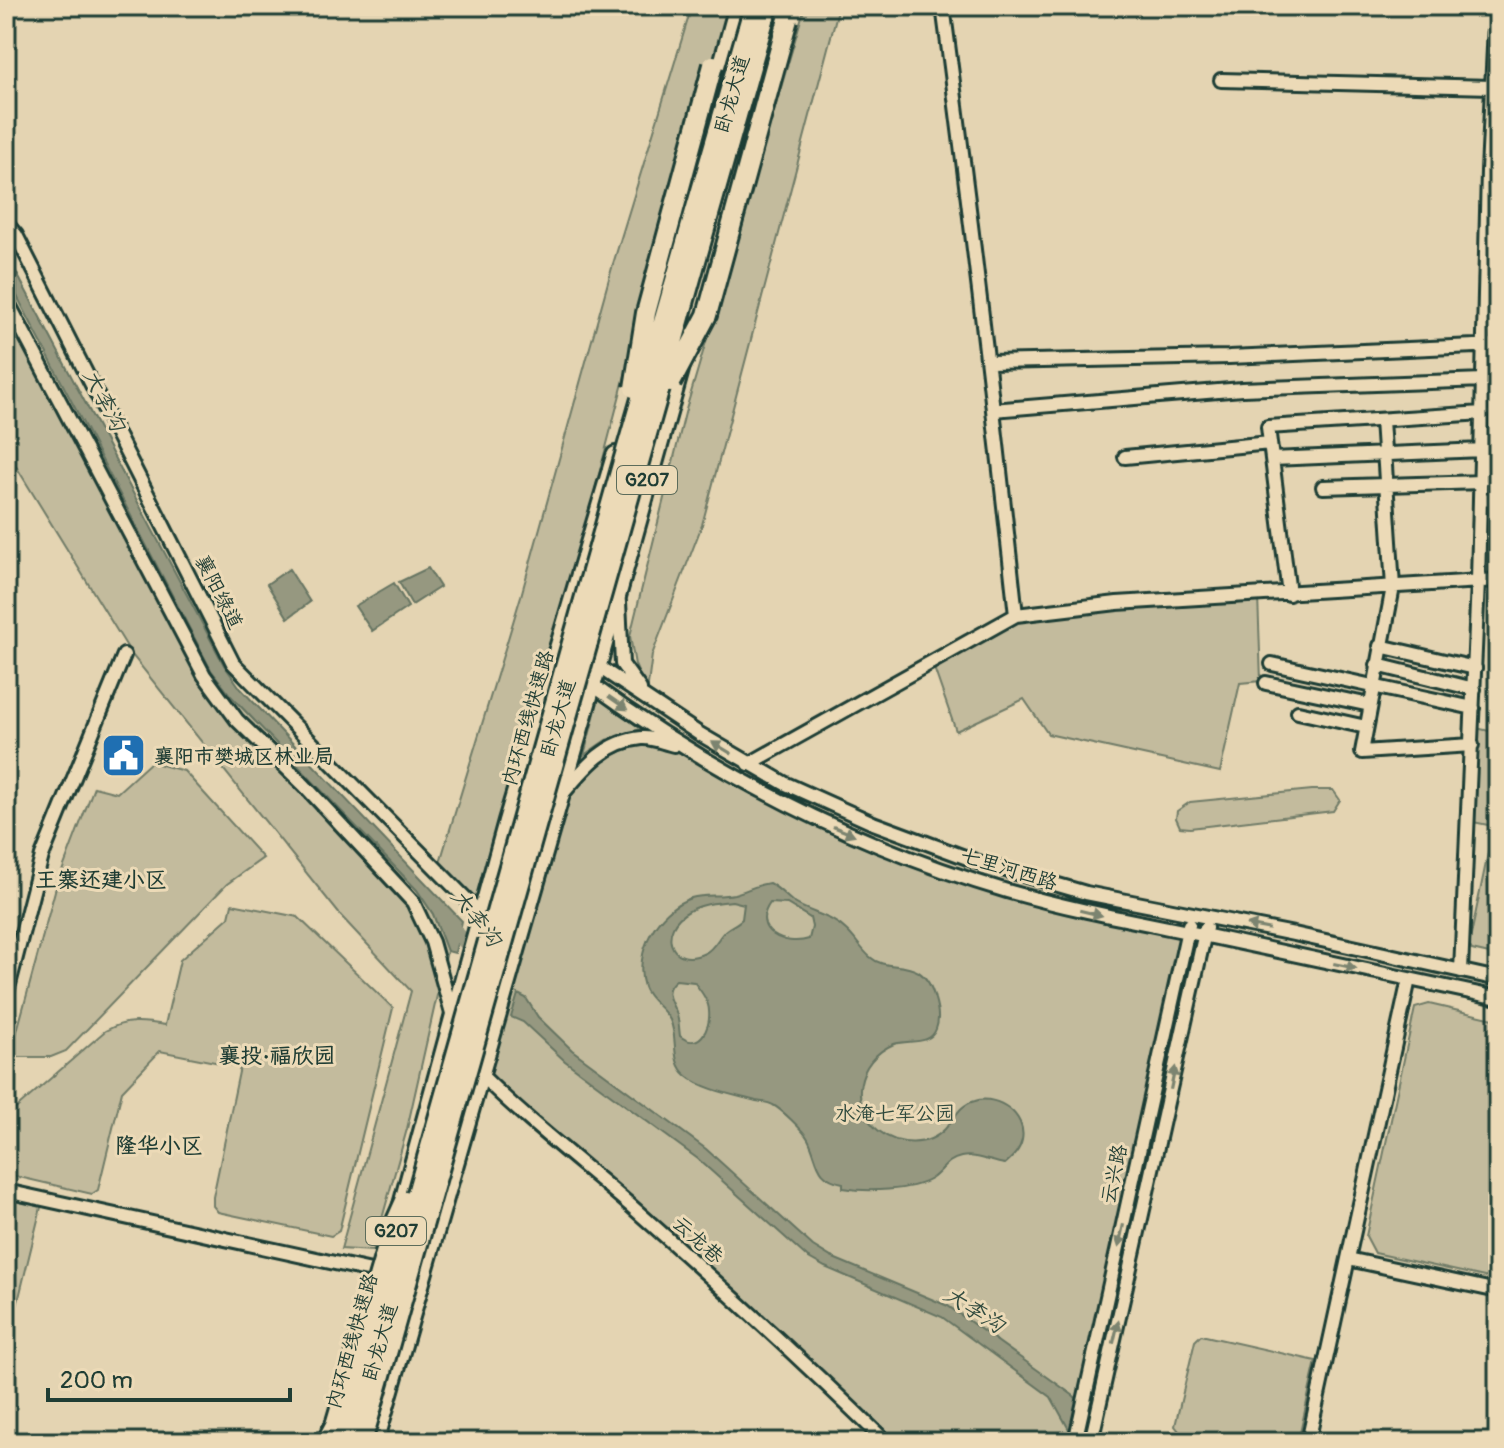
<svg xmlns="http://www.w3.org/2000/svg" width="1504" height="1448" viewBox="0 0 1504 1448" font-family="Pangolin,'LXGW WenKai TC',sans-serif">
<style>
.green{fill:#c3bb9d;stroke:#717c68;stroke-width:2}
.water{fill:#969880;stroke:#667462;stroke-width:2;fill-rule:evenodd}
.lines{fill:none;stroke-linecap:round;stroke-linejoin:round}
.river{stroke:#969880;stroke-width:14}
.minor-casing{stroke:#1f3d34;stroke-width:18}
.highway-casing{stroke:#1f3d34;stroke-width:24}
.minor{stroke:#ecdab7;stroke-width:12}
.highway{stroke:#ecdab7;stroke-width:18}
.highway-bridge-casing{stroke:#1f3d34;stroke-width:24;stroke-linecap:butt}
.highway-bridge{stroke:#ecdab7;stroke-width:18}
.oneway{fill:#7b846f}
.labels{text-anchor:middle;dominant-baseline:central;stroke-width:6;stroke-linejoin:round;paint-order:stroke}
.shield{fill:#ecdab7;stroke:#5c6c5b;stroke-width:2}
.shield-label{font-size:18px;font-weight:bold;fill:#1f3d34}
.street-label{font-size:20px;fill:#1f3d34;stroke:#ecdab7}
.poi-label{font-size:20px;font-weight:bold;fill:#1f3d34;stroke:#ecdab7;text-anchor:start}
.park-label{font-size:20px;fill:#2f4a3e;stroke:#ecdab7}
.water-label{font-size:22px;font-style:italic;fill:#314b3f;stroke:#ecdab7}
.neighbourhood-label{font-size:22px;font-weight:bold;fill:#1f3d34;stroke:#ecdab7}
</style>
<rect width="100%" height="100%" fill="#e4d4b2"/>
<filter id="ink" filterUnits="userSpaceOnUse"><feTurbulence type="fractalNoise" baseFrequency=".0125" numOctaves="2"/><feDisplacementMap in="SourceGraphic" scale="16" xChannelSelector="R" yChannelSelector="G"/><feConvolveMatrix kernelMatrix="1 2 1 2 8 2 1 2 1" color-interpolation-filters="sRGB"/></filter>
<g filter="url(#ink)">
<path class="green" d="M692 6H729L628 364 483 916 437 872 521 596 613 264Z
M805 6H839L702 525 652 655 647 692 635 665 630 636 685 413Z
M6 297 211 670 231 696 417 890 433 914 447 951 407 1129 373 1251 341 1249 411 991 341 916 132 655 6 450Z
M1258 596 1261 681 1240 683 1220 772 1048 734 1024 699 956 731 932 662 1016 615Z
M599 698 641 729 606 740 584 755Z
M1472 727 1498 733V827L1468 821Z
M652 742 686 749 771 797 1006 890 1187 932 1075 1442H886L478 1072 557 799 599 762 632 746Z
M151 762 184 771 263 858 227 884 66 1051 51 1057H10L56 887 94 787 117 793Z
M1312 790H1333L1340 800 1333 811 1190 828 1180 827 1176 818 1177 811 1190 802Z
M1493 829 1498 830V956L1472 950 1469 945Z
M232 904 298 917 393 1008 339 1231 331 1236 218 1212 213 1206V1197L240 1067 160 1051 122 1091 98 1190 92 1194 6 1174V1136L12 1112 105 1031C126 1019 143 1021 165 1025L180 960 229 917Z
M1429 1004 1498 1020V1280L1375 1253 1366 1236 1415 1008Z
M6 1191 43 1199 15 1314 6 1312Z
M1201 1335 1316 1361 1298 1442H1209L1183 1436 1175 1426 1195 1341Z"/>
<path class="water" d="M6 253 224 665 241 689 462 921 455 953 447 951 433 914 417 890 231 696 211 670 6 275Z
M428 568 440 587 412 605 399 582Z
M289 569 310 602 288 618 267 584Z
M394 583 408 607 372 631 355 606Z
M769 883C779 888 784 895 793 902 809 913 831 915 846 930 855 938 861 949 870 957 890 975 923 952 935 999 938 1009 940 1019 936 1029 930 1046 908 1039 894 1044 856 1060 848 1106 879 1131 898 1146 928 1147 945 1129 956 1117 959 1105 975 1101 998 1094 1027 1115 1022 1140 1020 1150 1013 1157 1005 1164 990 1162 976 1154 961 1157 946 1160 943 1171 931 1179 911 1191 866 1192 843 1188V1183C814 1178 819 1160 808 1139 804 1131 781 1109 773 1105 769 1102 761 1102 756 1101 734 1095 704 1090 687 1076 669 1061 679 1039 670 1020 664 1008 648 1000 644 987 633 953 657 909 691 898 705 894 720 897 734 894 746 891 756 885 769 883ZM732 901 744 904 742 919C737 924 731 926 726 930 718 937 715 948 705 953 669 970 657 928 689 911 702 903 718 903 732 901ZM770 903 787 904 810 918 812 927 809 939C785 947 750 931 770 903ZM676 980 694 982C700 990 709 1001 709 1011 711 1030 698 1051 680 1036 679 1029 679 1022 677 1015 672 1002 661 991 676 980Z
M518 994 526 998 538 1017 572 1050 706 1149 813 1246 831 1257 948 1306 1074 1396 1096 1419 1104 1442H1076L1051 1397 942 1317 825 1267 807 1257 698 1159 565 1061 523 1022 511 1017Z"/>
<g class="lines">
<path class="river" d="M448 922 478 958"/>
<defs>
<path id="minor" d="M943 6C970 209 994 412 1016 615
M1221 80 1492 87
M6 223 16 235 233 663 483 916
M6 299 204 675 237 720 304 785 413 902 432 942 453 1017
M989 362 1229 357 1498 345
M993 410 1242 389 1484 380
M1382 420 1393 587 1362 752 1472 745
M1125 457 1270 443
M1272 459 1482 450
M1323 487 1481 482
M1481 499 1498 500
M1289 594 1268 427 1483 413
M619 602 622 664 640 689
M1380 646 1475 668
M593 663 698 733 784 783 873 823 978 862 1086 893 1294 934 1498 979
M1272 664 1473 708
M1377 665 1474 689
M587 681C714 774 855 846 1007 891 1073 910 1140 922 1208 936 1305 957 1401 977 1498 998
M1266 683 1370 705
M1298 712 1366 727
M749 764 1016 615 1117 603 1498 580
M565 791C586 766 607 741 642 738 652 737 664 743 674 745
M1461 971 1478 581 1488 171 1496 6
M6 996 42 856 124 655
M478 1072C526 1120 579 1161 630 1205 717 1282 803 1361 886 1442
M6 1191 385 1274
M1348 1259 1498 1291
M1075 1442 1189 925
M1091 1442 1206 928
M1308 1442 1409 979"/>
<path id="highway" d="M689 188 739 6
M400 1216 508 821 616 456
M374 1442 597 665 780 6"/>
</defs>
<use href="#minor" class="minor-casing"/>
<use href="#highway" class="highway-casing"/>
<use href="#minor" class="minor"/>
<use href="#highway" class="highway"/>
<defs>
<path id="highway-bridge" d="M671 383 707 315 788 19
M634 388 646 313 713 65
M326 1442 335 1425 392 1230 405 1201
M347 1442 620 472 754 6
M362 1442 768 6"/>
</defs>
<use href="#highway-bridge" class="highway-bridge-casing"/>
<use href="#highway-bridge" class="highway-bridge"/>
</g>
<defs><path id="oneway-solid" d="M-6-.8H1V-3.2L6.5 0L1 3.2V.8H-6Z" transform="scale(2)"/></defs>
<g class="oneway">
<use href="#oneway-solid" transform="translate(618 703) rotate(35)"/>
<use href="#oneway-solid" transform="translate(722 748) rotate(-149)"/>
<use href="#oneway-solid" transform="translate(844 831) rotate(22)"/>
<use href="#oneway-solid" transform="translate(1091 913) rotate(13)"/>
<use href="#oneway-solid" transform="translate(1258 927) rotate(-169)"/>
<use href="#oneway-solid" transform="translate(1345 966) rotate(12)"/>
<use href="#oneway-solid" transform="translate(1173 1078) rotate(-78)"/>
<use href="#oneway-solid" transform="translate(1121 1236) rotate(102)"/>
<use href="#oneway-solid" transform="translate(1116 1332) rotate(-77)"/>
</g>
</g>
<defs>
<symbol id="civic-square" viewBox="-11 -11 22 22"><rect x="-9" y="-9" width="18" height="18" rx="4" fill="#1f6fb2" stroke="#ecdab7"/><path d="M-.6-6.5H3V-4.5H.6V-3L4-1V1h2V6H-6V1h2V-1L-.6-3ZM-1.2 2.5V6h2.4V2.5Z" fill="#fff"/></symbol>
</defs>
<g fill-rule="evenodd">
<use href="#civic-square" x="98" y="730" width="51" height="51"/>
</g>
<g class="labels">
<g class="shield">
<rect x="617" y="466" width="60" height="28" rx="6"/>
<rect x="366" y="1217" width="60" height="28" rx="6"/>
</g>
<g class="shield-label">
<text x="647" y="480">G207</text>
<text x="396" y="1231">G207</text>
</g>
<g class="street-label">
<text transform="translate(732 94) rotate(-74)">卧龙大道</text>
<text transform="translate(219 592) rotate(63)">襄阳绿道</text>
<text transform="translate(528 718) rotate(-74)">内环西线快速路</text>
<text transform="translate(558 718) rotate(-74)">卧龙大道</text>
<text transform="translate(1009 869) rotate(17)">七里河西路</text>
<text transform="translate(1114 1174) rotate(-78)">云兴路</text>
<text transform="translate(698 1240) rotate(42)">云龙巷</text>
<text transform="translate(352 1341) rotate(-74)">内环西线快速路</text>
<text transform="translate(380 1342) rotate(-74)">卧龙大道</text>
</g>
<g class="poi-label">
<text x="154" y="756">襄阳市樊城区林业局</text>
</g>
<g class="park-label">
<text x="895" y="1113">水淹七军公园</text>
</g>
<g class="water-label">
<text transform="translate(104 400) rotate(63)">大李沟</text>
<text transform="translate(476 918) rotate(52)">大李沟</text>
<text transform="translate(974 1310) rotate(33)">大李沟</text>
</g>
<g class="neighbourhood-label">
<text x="101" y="880">王寨还建小区</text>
<text x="277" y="1056">襄投·福欣园</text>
<text x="159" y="1146">隆华小区</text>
</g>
</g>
<rect width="1504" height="1448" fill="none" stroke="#ecdab7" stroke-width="32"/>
<rect x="16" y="16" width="1472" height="1416" fill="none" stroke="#1f3d34" stroke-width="3" filter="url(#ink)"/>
<path d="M48 1388v12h242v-12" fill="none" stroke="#1f3d34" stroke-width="4"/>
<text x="60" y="1388" font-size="24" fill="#1f3d34" stroke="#ecdab7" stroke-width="6" paint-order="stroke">200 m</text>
</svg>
